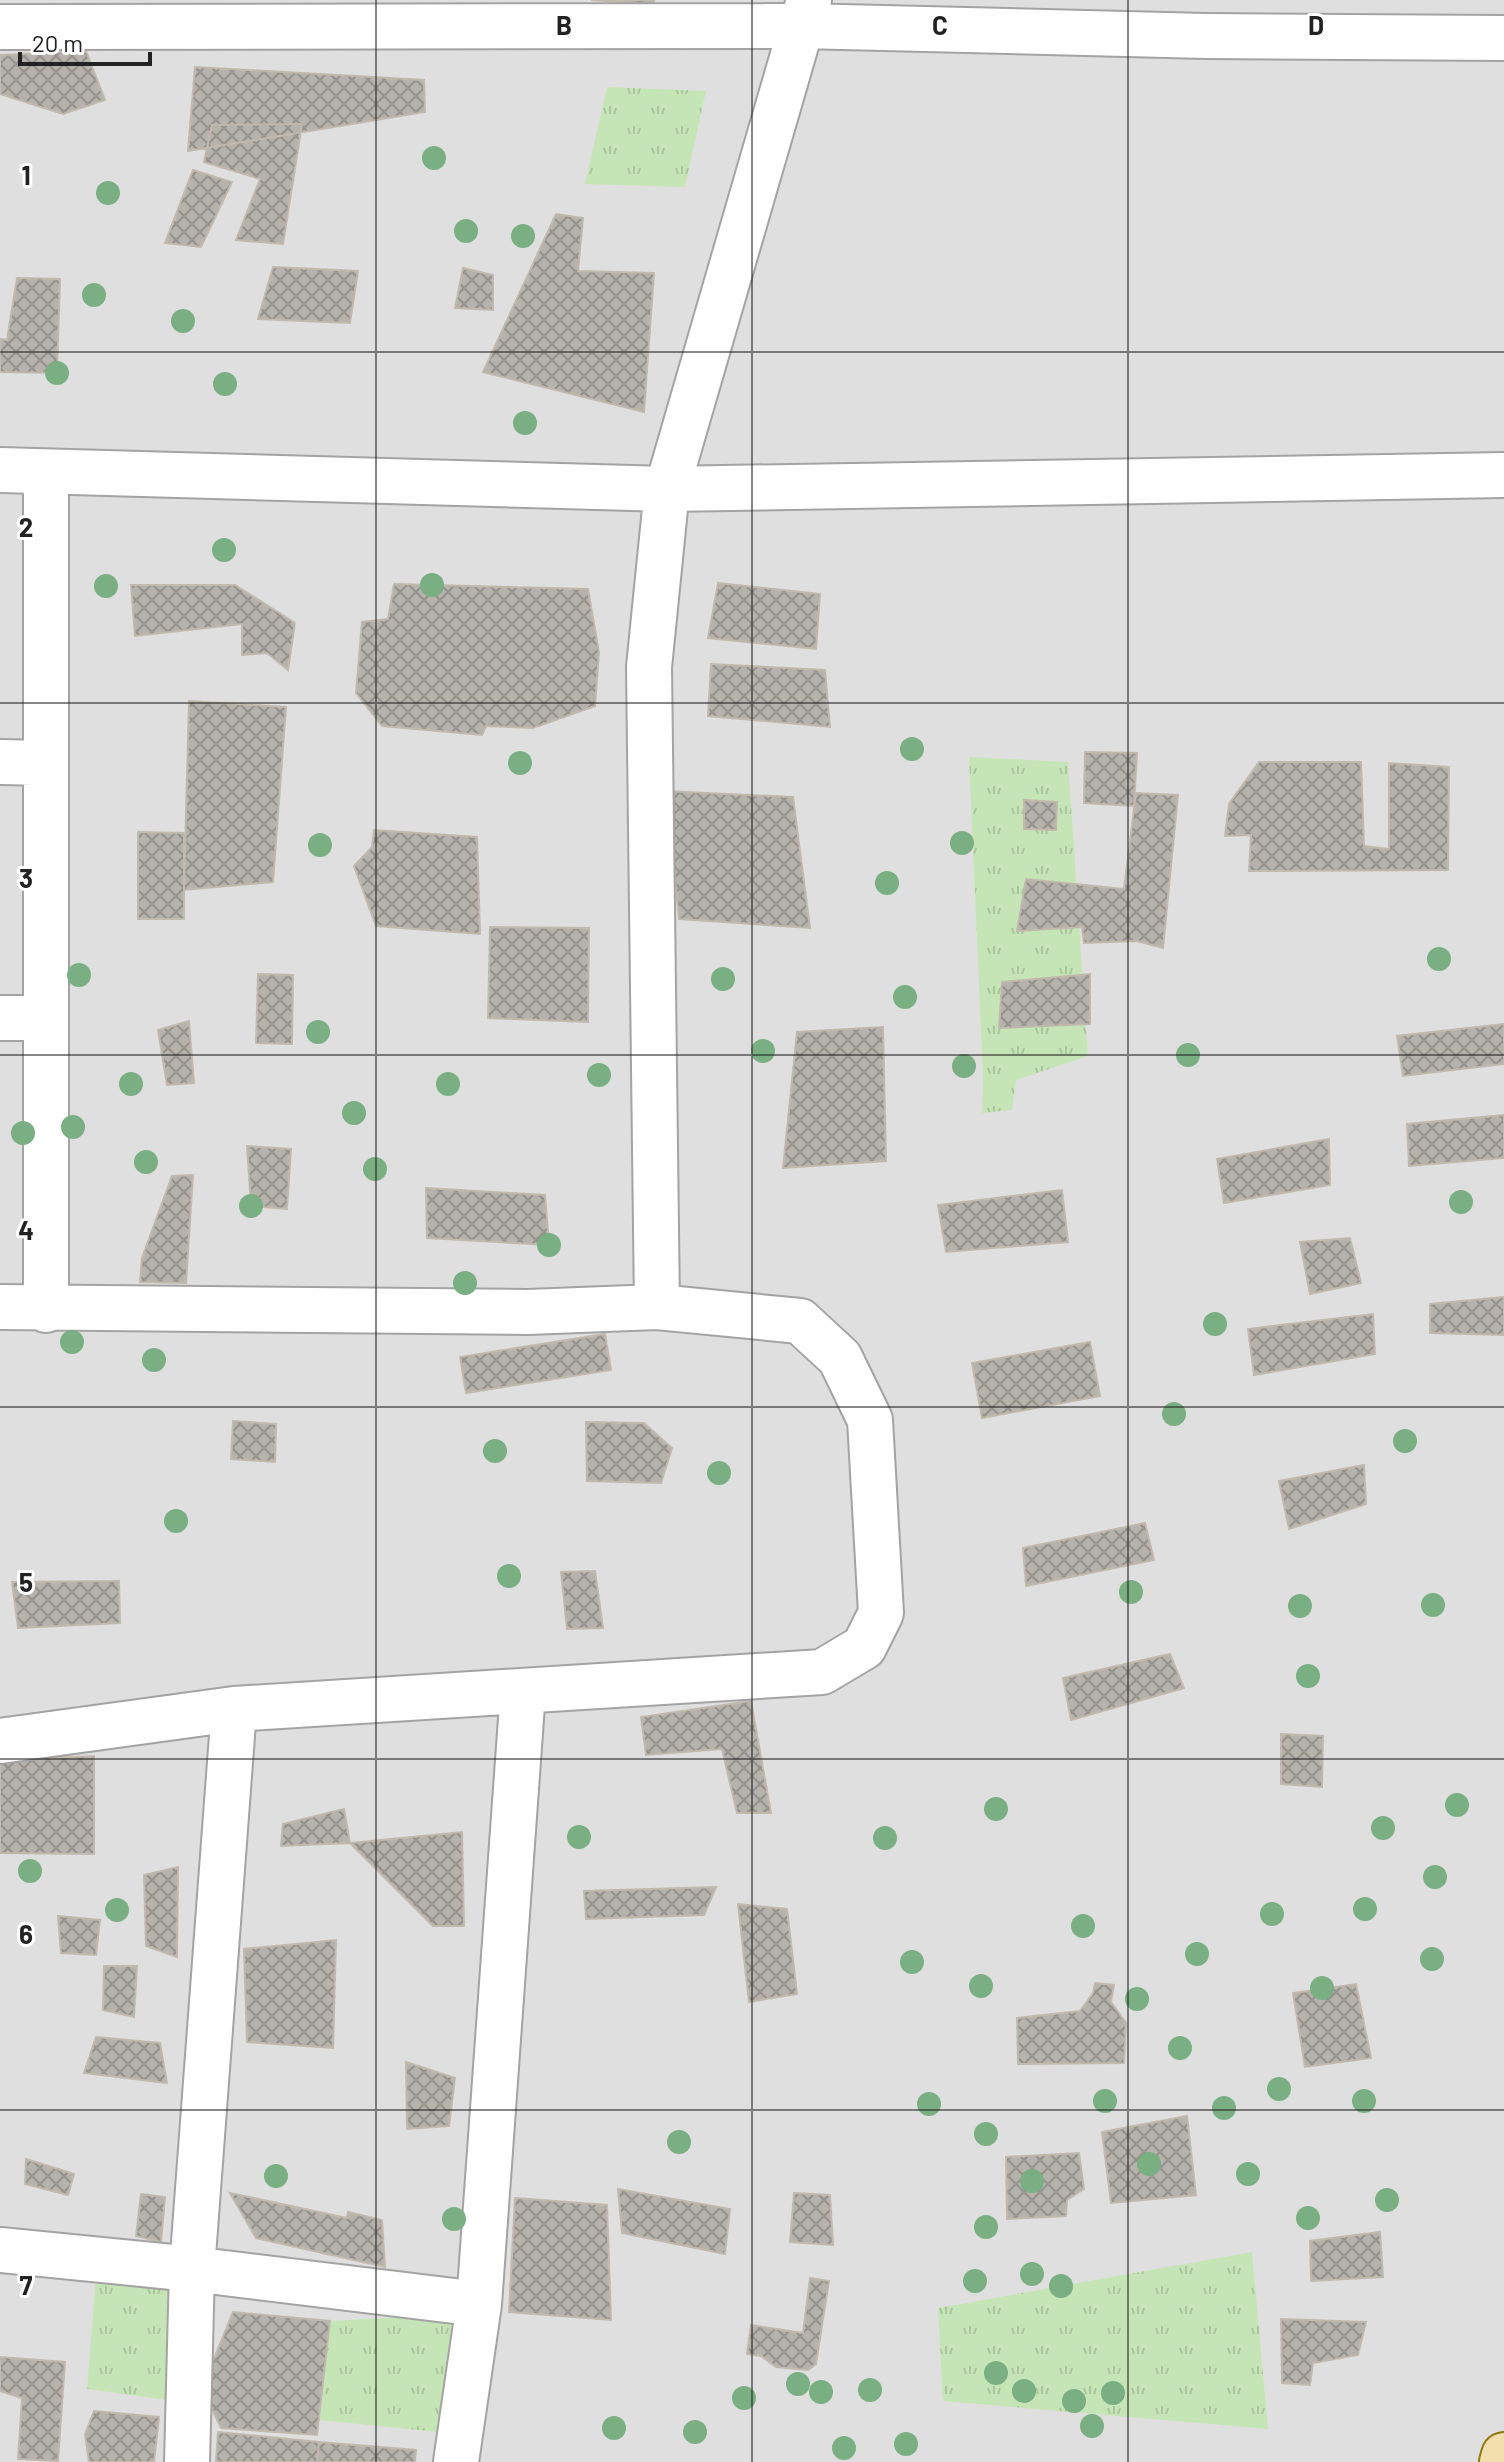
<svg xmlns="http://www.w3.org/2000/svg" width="1504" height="2462" viewBox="0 0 1504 2462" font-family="Barlow,sans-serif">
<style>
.residential{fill:#e0dfdf}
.grass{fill:url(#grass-tufts)}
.building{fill:url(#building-cross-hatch);stroke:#c1b9ad;stroke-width:2}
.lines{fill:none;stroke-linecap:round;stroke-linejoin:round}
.street-casing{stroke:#a3a3a3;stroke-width:48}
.primary-casing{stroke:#907910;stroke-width:48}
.street{stroke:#fff;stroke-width:44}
.primary{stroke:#f3dfad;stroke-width:44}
.tree{fill:#7aae83}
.grid{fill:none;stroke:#222;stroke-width:2;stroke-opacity:0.55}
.grid-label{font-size:26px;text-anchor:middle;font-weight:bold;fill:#222;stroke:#fff;stroke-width:6;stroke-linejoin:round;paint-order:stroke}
</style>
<defs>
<pattern id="grass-tufts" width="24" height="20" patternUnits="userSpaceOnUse" patternTransform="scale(2)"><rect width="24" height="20" fill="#c6e5b6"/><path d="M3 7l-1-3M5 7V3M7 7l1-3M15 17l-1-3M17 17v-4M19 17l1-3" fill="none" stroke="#aac49c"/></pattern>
<pattern id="building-cross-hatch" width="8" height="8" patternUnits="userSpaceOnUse" patternTransform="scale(2)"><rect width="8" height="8" fill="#b6b2ac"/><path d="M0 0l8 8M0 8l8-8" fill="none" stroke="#94908c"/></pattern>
</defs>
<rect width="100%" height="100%" fill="#f1f0ea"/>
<path class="residential" d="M0 0H1504V2462H0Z"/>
<path class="grass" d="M607 87 706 91 685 187 585 184Z
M969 757 1068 762 1088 1056 1016 1080 1012 1110 982 1113 983 1077Z
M1252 2252 1268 2429 943 2401 938 2308Z
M97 2265 173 2281 167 2400 87 2389Z
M472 2313 459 2434 319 2420 330 2321Z"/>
<path class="building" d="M591 0H654V4Z
M86 51 105 100 63 114 0 94V55Z
M195 67 424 80 425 112 188 151Z
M302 124 283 244 236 240 260 179 204 162 212 125Z
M193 170 232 182 201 247 165 243Z
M556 214 583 218 578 271 654 273 644 412 483 372Z
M273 267 358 271 350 323 258 319Z
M463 268 493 275V310L455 308Z
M17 278 60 279 57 373 0 372V339L7 340Z
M718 583 820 594 816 649 708 638Z
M394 584 588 589 599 652 595 706 533 728 486 726 482 735 382 726 356 693 362 622 388 619Z
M131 585H235L295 623 288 670 267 653 242 655V624L135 636Z
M711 664 825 670 830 727 708 716Z
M189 701 286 707 273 882 184 890Z
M1085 752 1137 753 1134 806 1084 803Z
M1259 762H1361L1364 846 1389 849V763L1449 767 1448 870 1249 871 1251 835 1225 836 1229 804Z
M666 791 793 797 810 928 679 919Z
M1136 793 1178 795 1163 948 1137 941 1084 943 1082 927 1017 931 1026 879 1124 889Z
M1024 800 1057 802 1056 830 1024 829Z
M374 830 477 837 480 934 376 926 354 866 372 847Z
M138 832 184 833V919H138Z
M490 927 589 928 588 1022 488 1018Z
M258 974 293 975 292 1044 256 1043Z
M1090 974V1024L999 1028 1002 982Z
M189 1021 194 1083 167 1085 158 1030Z
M1504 1024V1064L1403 1076 1397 1036Z
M883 1027 886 1161 783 1168 797 1032Z
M1504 1115V1158L1409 1166 1407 1124Z
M1329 1139 1330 1185 1224 1203 1217 1159Z
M247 1146 291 1149 287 1209 251 1206Z
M193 1175 186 1283 140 1282 142 1258 172 1176Z
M426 1188 545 1195 549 1245 427 1238Z
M1062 1190 1068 1242 946 1252 938 1205Z
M1350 1238 1361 1283 1310 1294 1300 1242Z
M1504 1297V1335L1430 1333V1304Z
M1373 1314 1375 1354 1254 1375 1248 1329Z
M605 1334 611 1370 466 1393 460 1357Z
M1090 1342 1100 1396 982 1418 972 1363Z
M233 1421 276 1424 275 1462 231 1459Z
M586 1422 644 1423 672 1448 661 1483 587 1481Z
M1364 1465 1366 1504 1289 1529 1279 1481Z
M1145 1523 1154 1560 1026 1586 1023 1548Z
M595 1571 603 1628 567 1629 561 1572Z
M119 1581 120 1623 18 1628 12 1582Z
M1170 1654 1184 1688 1071 1720 1063 1678Z
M751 1701 771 1813H737L722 1749 646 1755 641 1717Z
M1281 1734 1323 1736 1322 1787 1281 1784Z
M94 1756V1854L0 1853V1760Z
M344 1809 350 1843 281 1846 283 1824Z
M462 1832 464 1926H433L350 1843Z
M178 1867 177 1957 146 1946 144 1875Z
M716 1887 704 1915 586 1919 584 1891Z
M738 1904 787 1909 797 1994 749 2002Z
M58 1916 100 1920 96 1955 61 1953Z
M336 1940 333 2048 247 2042 244 1949Z
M104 1966H137L134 2017 103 2010Z
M1095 1983 1114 1985 1111 2002 1126 2023 1124 2063 1018 2064 1017 2018 1080 2011 1093 1993Z
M1356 1984 1371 2058 1305 2067 1293 1993Z
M96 2037 160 2043 167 2083 84 2073Z
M406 2062 455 2078 449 2126 407 2129Z
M1187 2116 1196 2195 1111 2203 1102 2132Z
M1079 2153 1084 2189 1067 2200 1066 2216 1007 2219 1006 2157Z
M26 2159 74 2174 68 2195 25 2184Z
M618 2189 730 2209 725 2254 622 2233Z
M230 2193 347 2218 348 2212 382 2220 385 2267 256 2238Z
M794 2193 830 2195 833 2245 790 2242Z
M141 2194 165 2197 161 2242 136 2236Z
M515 2198 607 2205 611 2320 509 2312Z
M1380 2232 1383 2277 1311 2281 1310 2241Z
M810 2278 829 2281 816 2364 808 2370 776 2367 761 2356 747 2354 751 2325 803 2333Z
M233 2312 330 2321 317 2435 221 2428 202 2388Z
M1281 2319 1366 2322 1358 2355 1313 2363 1310 2385 1282 2383Z
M0 2357 65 2362 58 2461 18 2459 22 2398 0 2391Z
M94 2411 159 2417 154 2462H89L85 2434Z
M218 2432 319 2442 317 2462H216Z
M319 2442 416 2450 415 2462H317Z"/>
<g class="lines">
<defs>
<path id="street" d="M0 27 801 26 1206 36 1504 38
M0 470 667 489 1504 475
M46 472V1310
M0 762 46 763
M0 1018H46
M0 1307 528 1312 657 1307 800 1321 840 1358 870 1420 881 1613 864 1647 822 1672 234 1709 0 1741
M657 1307 649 667 667 489 809 0
M234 1709 192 2269 479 2304 456 2462
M0 2250 192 2269 187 2462
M479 2304 523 1691"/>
<path id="primary" d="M1502 2462 1504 2455"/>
</defs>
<use href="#street" class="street-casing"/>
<use href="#primary" class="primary-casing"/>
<use href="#street" class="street"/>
<use href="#primary" class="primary"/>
</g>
<g class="tree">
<circle cx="434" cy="158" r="12"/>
<circle cx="108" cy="193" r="12"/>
<circle cx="466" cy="231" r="12"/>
<circle cx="523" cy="236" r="12"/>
<circle cx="94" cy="295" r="12"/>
<circle cx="183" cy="321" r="12"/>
<circle cx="57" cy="373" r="12"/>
<circle cx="225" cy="384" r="12"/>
<circle cx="525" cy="423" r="12"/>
<circle cx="224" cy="550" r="12"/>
<circle cx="432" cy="585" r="12"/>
<circle cx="106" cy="586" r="12"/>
<circle cx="912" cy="749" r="12"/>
<circle cx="520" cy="763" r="12"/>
<circle cx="962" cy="843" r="12"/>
<circle cx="320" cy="845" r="12"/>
<circle cx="887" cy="883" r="12"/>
<circle cx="1439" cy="959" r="12"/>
<circle cx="79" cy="975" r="12"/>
<circle cx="723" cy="979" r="12"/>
<circle cx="905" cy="997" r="12"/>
<circle cx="318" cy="1032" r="12"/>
<circle cx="763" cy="1051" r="12"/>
<circle cx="1188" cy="1055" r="12"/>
<circle cx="964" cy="1066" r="12"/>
<circle cx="599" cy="1075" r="12"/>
<circle cx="131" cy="1084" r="12"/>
<circle cx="448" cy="1084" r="12"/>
<circle cx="354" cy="1113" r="12"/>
<circle cx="73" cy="1127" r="12"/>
<circle cx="23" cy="1133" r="12"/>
<circle cx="146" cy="1162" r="12"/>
<circle cx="375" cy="1169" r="12"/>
<circle cx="1461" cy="1202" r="12"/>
<circle cx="251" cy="1206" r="12"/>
<circle cx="549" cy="1245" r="12"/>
<circle cx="465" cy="1283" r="12"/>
<circle cx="1215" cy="1324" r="12"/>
<circle cx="72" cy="1342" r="12"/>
<circle cx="154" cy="1360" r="12"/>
<circle cx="1174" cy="1414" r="12"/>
<circle cx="1405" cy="1441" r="12"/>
<circle cx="495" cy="1451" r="12"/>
<circle cx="719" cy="1473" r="12"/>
<circle cx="176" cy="1521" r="12"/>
<circle cx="509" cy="1576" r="12"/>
<circle cx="1131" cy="1592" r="12"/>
<circle cx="1433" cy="1605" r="12"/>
<circle cx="1300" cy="1606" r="12"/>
<circle cx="1308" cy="1676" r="12"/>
<circle cx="1457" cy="1805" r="12"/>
<circle cx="996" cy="1809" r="12"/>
<circle cx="1383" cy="1828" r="12"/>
<circle cx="579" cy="1837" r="12"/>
<circle cx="885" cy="1838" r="12"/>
<circle cx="30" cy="1871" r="12"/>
<circle cx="1435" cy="1877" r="12"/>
<circle cx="1365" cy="1909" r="12"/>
<circle cx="117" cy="1910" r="12"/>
<circle cx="1272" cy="1914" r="12"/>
<circle cx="1083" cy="1926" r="12"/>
<circle cx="1197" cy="1954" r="12"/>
<circle cx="1432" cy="1959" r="12"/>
<circle cx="912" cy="1962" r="12"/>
<circle cx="981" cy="1986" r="12"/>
<circle cx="1322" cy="1988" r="12"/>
<circle cx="1137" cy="1999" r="12"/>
<circle cx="1180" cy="2048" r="12"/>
<circle cx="1279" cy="2089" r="12"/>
<circle cx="1105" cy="2101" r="12"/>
<circle cx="1364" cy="2101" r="12"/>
<circle cx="929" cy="2104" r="12"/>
<circle cx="1224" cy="2108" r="12"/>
<circle cx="986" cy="2134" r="12"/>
<circle cx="679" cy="2142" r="12"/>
<circle cx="1149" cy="2164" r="12"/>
<circle cx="1248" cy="2174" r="12"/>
<circle cx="276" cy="2176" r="12"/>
<circle cx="1032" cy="2181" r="12"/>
<circle cx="1387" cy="2200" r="12"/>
<circle cx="1308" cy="2218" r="12"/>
<circle cx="454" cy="2219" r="12"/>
<circle cx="986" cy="2227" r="12"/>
<circle cx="1032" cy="2274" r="12"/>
<circle cx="975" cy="2281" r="12"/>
<circle cx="1061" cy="2286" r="12"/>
<circle cx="996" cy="2373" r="12"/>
<circle cx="798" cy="2384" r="12"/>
<circle cx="870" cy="2390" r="12"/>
<circle cx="1024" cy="2391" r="12"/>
<circle cx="821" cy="2392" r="12"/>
<circle cx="1113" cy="2393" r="12"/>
<circle cx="744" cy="2398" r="12"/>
<circle cx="1074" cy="2401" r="12"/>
<circle cx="1092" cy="2426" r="12"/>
<circle cx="614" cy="2428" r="12"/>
<circle cx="695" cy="2432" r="12"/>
<circle cx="906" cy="2444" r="12"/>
<circle cx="844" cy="2448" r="12"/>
</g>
<path class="grid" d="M376 0V2462M752 0V2462M1128 0V2462M0 352H1504M0 703H1504M0 1055H1504M0 1407H1504M0 1759H1504M0 2110H1504"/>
<g class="grid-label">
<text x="564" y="35">B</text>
<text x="940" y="35">C</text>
<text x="1316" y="35">D</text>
<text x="26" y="185">1</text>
<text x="26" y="537">2</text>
<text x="26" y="888">3</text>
<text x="26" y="1240">4</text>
<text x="26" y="1592">5</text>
<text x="26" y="1944">6</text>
<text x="26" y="2295">7</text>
</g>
<path d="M20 52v12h130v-12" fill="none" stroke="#222222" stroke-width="4"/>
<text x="32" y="52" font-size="24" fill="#222222" stroke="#ffffff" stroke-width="6" paint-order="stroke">20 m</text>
</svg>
